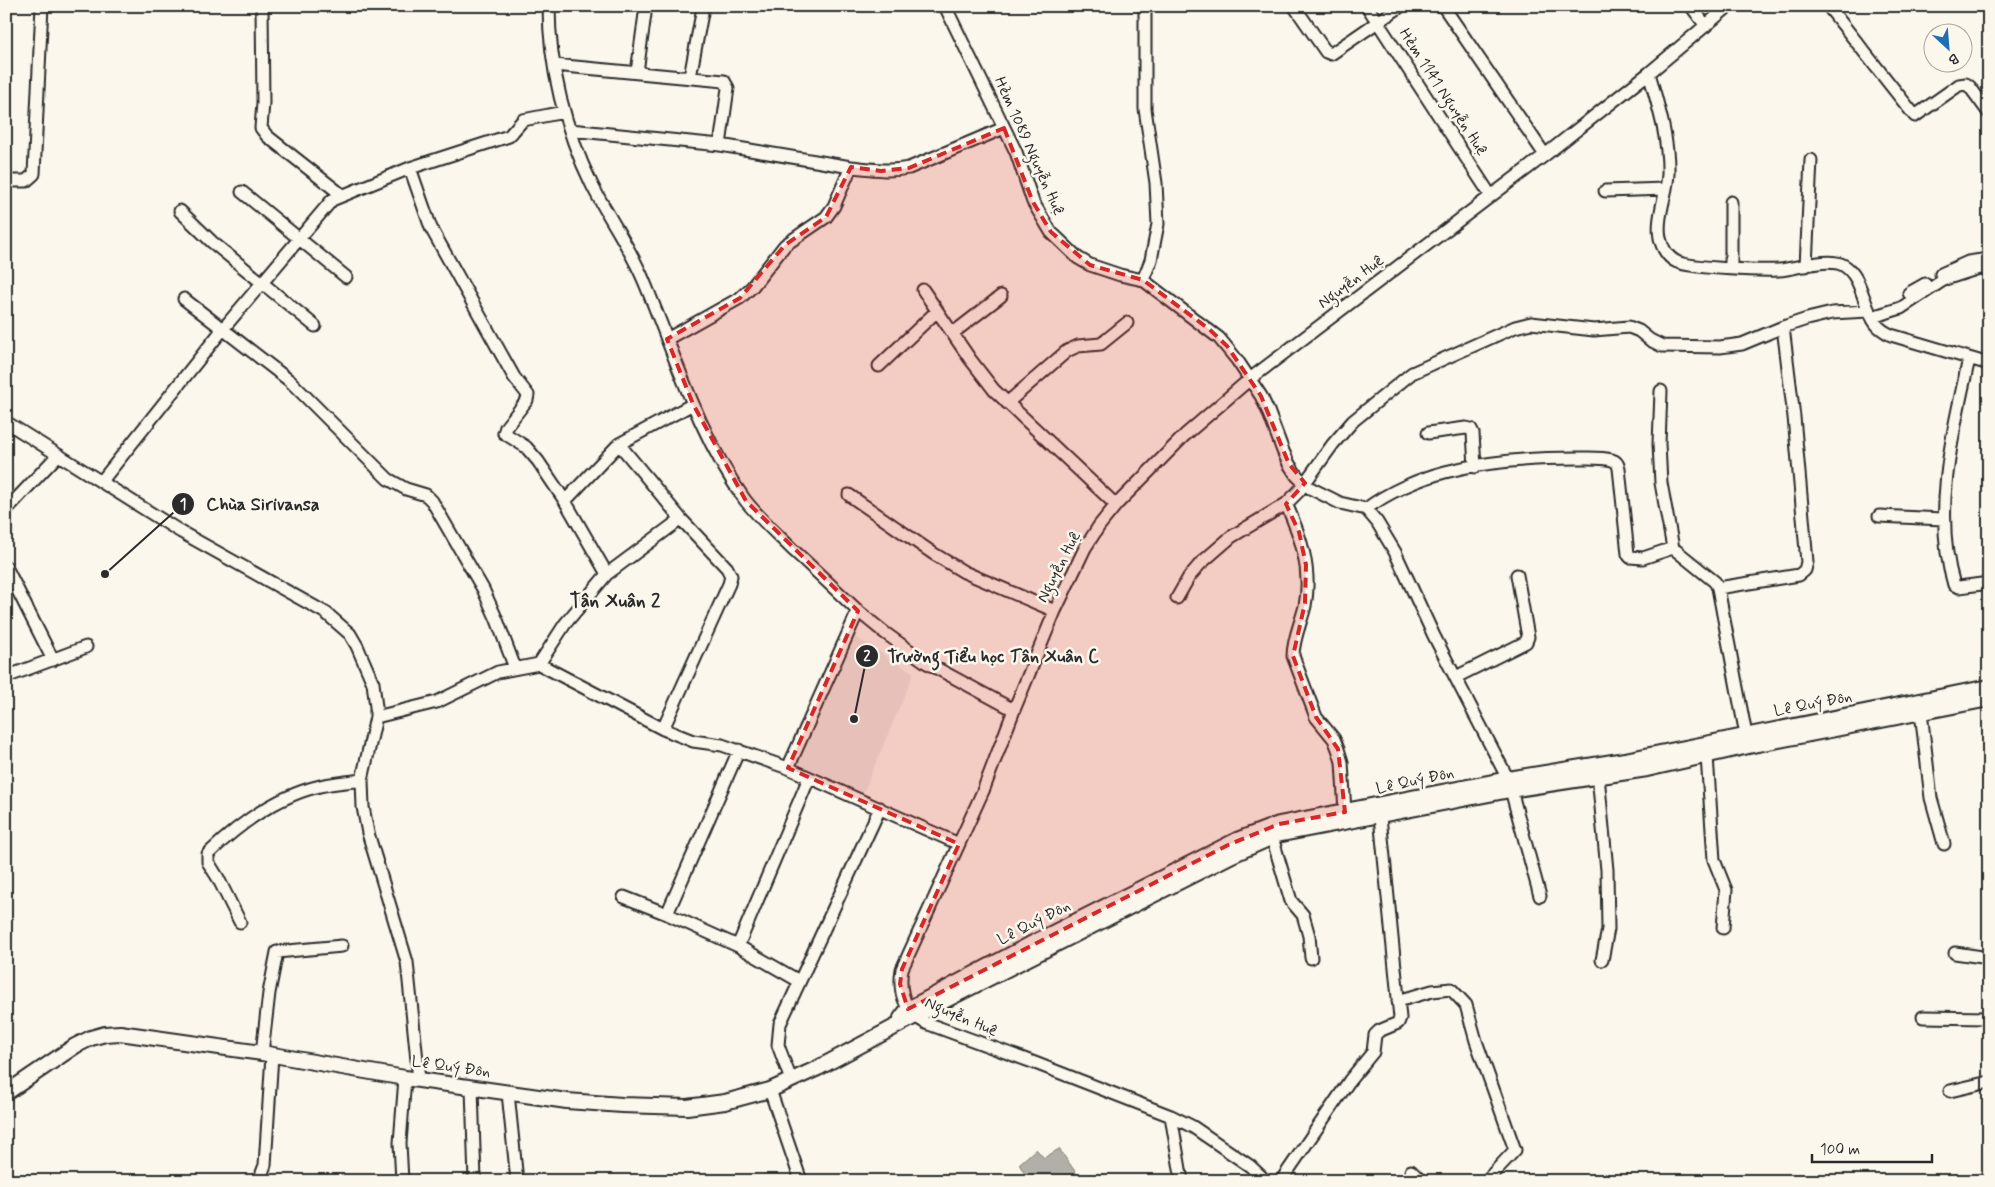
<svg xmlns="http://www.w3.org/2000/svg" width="1995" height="1187" viewBox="0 0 1995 1187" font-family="Mynerve,sans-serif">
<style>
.built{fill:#ebe8de}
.water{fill:#b1afa7;stroke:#7b7a75}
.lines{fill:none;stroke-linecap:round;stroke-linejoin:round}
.minor-casing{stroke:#2b2b2b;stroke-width:15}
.major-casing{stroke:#2b2b2b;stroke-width:18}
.minor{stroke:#fbf7ec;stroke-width:11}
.major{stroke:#fbf7ec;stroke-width:14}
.marked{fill:#d62828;fill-opacity:0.2;stroke:#d62828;stroke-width:4;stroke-dasharray:10 6;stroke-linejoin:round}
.labels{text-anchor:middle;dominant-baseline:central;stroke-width:5;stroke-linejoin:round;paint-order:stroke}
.street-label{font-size:16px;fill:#2b2b2b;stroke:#fbf7ec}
.quarter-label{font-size:19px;font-weight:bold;fill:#2b2b2b;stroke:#fbf7ec}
.leader{fill:none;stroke:#2b2b2b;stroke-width:2}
.callout-dot{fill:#2b2b2b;stroke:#fbf7ec;stroke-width:2}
.mark-label{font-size:15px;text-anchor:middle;font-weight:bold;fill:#fff}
.callout-label{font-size:18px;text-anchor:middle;font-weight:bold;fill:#2b2b2b;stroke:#fbf7ec;stroke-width:5;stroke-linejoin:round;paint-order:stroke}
</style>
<rect width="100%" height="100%" fill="#fbf7ec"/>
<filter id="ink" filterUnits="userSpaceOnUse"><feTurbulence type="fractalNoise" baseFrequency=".02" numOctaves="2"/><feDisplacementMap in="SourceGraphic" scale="10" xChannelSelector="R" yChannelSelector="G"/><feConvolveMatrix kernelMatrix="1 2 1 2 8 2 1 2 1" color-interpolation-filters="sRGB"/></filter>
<g filter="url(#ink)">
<path class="built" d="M852 635 914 673 862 796 793 764Z"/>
<path class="water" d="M1036 1149 1044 1158 1059 1149 1082 1181H1029L1019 1164Z"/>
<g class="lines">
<defs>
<path id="minor" d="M262 6 263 103 261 128 267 136 342 195
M549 6C549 67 565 130 592 185 608 217 630 247 644 281 675 355 698 434 745 500 759 518 776 533 792 549 814 569 836 590 858 611
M945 6 1016 152 1033 202 1051 232 1078 258 1090 265 1120 275 1143 280 1219 338 1237 360 1261 396 1268 411 1283 451 1289 464 1297 476 1310 488 1340 503 1366 509 1377 522 1395 552 1434 636 1508 779 1540 896
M1294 6 1326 52 1331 54 1401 6
M1367 6 1491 196
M1443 6 1545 155
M1691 6 1706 26
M1828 6 1915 116 1959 85 1966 84 1970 87 1989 113
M554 65 724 81 728 88 720 145
M637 72 645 14
M1649 73C1658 106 1669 139 1668 174 1667 194 1656 218 1660 238 1662 248 1668 258 1677 262 1690 268 1762 271 1779 270 1796 269 1827 257 1843 265 1862 275 1863 307 1876 324 1880 329 1885 332 1891 335L1989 364
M690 77 702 13
M570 130 720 145 851 167
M410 168 431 228 514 377 528 395 527 400 506 427 504 433 526 447 538 461 565 501 607 574
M6 181H26L34 174 42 6
M1605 191 1666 189
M242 192 346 277
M180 211 212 242 315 326
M1806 266 1811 160
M1731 268V202
M1941 274 1968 262 1989 259
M1143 280 1151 260 1158 224 1156 183 1145 109V6
M923 290 970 359 994 390 1116 505
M1909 293 1925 284
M184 299 290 381 388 479 406 489 426 495 432 501 483 589 497 620 515 668
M1872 317 1901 308 1945 279 1979 268 1989 269
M953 333 1001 296
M667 339 740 298 752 287 785 245 826 217 834 206 851 167C871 169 889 172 909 168L1004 128
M1969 359C1953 431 1932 513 1954 585L1959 587 1989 583
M879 366 937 311
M1661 391 1659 444 1661 483 1673 548 1715 582 1718 588 1746 735
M1007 403 1067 351 1078 346 1101 344 1127 323
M6 422 181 532 326 613 350 634 357 646 373 683 376 707V717L362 780 363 807 368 833 407 962 419 1080
M1428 433 1466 428 1471 429 1473 433 1475 467
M619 444 681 519 727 568 731 576 729 584 663 729
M101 482 223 329 332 200 410 168 509 136 523 120 564 112
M849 495 934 554 964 572 1055 611
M565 501 619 444 693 404
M1286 504C1301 536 1312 570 1305 606 1301 623 1293 639 1293 656L1316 717 1334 739 1338 749 1342 762 1345 812
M1366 509C1388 492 1419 479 1445 472 1488 461 1534 458 1578 458 1588 458 1601 457 1612 460 1616 461 1618 464 1619 468L1628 554 1630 557 1643 558 1673 548
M6 510 58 455
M1879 516 1943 519
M6 567 53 660
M1718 588 1799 575 1805 570 1807 562 1794 417 1783 327
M1177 598 1189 577 1200 564 1231 537 1286 504 1299 491 1333 444 1353 421 1412 373 1515 327 1531 323 1594 330 1629 327 1639 331 1650 340 1662 346 1720 347 1742 344 1783 327 1807 319 1832 313 1868 311
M539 664 565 624 607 574 681 519
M6 677 86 647
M1456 677 1526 642 1528 637 1517 575
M1921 712 1931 798 1944 844
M376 717 437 702 498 672 539 664 663 729 693 741 722 745 788 768 959 844
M739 750 667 914 738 946 809 778
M1707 756 1714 860 1726 890 1723 928
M788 768 858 611 885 633 927 663 1014 710
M1598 776 1607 870 1608 929 1602 960
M1272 837 1291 901 1303 915 1309 936 1311 958
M624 897 667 914
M240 922 218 878 208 862V854C239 824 277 796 320 786 333 783 348 782 362 780
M738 946 799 981
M1955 953 1989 958
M1398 1001 1432 991 1451 989 1466 1005 1476 1041 1515 1150 1486 1181
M1923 1017 1989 1018
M262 1053 269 993 277 952 342 946
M791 1080 778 1045 780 1024 880 808
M472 1088 475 1181
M770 1090 801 1181
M1950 1091 1989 1082
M508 1093 517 1181
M1171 1116 1182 1181
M1411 1171 1421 1181
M259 1181 265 1165 272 1055
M402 1181 400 1143 405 1078
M1266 1181 1250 1166 1193 1127 1171 1116 1035 1063 926 1023C905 1012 898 993 902 969L983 791 1014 710 1055 611 1085 548 1099 526 1116 505 1185 435 1250 379 1545 155 1649 73 1729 6
M1281 1181 1350 1080 1373 1052 1375 1035 1379 1031 1398 1023 1400 1018 1380 817"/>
<path id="major" d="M901 1018 908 1009 1033 943 1237 840 1279 824 1508 779 1625 760 1989 687
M6 1093 75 1046 91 1038 105 1034 120 1033 262 1053 405 1078 567 1101 622 1105 687 1107 725 1102 770 1090 818 1068 932 1007 1153 895 1232 855 1277 835 1510 790 1647 769 1753 745 1989 699"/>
</defs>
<use href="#minor" class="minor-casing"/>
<use href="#major" class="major-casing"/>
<use href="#minor" class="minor"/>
<use href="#major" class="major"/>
</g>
</g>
<path class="marked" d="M1004 128 1033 202 1051 232 1090 265 1143 280 1209 329 1227 346 1261 396 1289 464 1305 483 1286 504 1299 532 1306 565 1305 603 1293 656 1316 717 1338 749 1345 812 1279 824 1228 845 908 1009 900 984 902 969 959 844 788 768 858 611 746 501 693 404 667 339 740 298 785 245 826 217 851 167 881 171 909 168Z"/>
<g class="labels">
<g class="street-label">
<text transform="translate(1443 92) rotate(57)">Hẻm 1141 Nguyễn Huệ</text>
<text transform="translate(1029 146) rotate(66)">Hẻm 1089 Nguyễn Huệ</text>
<text transform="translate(1351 282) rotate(-37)">Nguyễn Huệ</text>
<text transform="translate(1059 567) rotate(-63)">Nguyễn Huệ</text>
<text transform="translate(1813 704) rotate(-11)">Lê Quý Đôn</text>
<text transform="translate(1415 781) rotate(-12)">Lê Quý Đôn</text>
<text transform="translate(1034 923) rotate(-27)">Lê Quý Đôn</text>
<text transform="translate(961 1017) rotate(23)">Nguyễn Huệ</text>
<text transform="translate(451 1067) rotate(8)">Lê Quý Đôn</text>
</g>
<g class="quarter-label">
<text x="615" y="601">Tân Xuân 2</text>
</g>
</g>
<path class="leader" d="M105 574L183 504M854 719L867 656"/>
<g class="callout-dot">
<circle cx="105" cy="574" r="5"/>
<circle cx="854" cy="719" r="5"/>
<circle cx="183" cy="504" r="12"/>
<circle cx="867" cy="656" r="12"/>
</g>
<g class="mark-label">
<text x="183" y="509">1</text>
<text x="867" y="661">2</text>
</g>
<g class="callout-label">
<text x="263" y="510">Chùa Sirivansa</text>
<text x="993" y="662">Trường Tiểu học Tân Xuân C</text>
</g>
<rect width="1995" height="1187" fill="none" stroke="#fbf7ec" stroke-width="25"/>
<rect x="12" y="12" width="1970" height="1162" fill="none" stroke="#2b2b2b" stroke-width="2" filter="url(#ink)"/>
<g transform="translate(1948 48) rotate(154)"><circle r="24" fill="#fbf7ec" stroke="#a8a59f"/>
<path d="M0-4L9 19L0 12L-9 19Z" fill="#1f6fb2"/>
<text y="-8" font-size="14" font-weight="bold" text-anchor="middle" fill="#2b2b2b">B</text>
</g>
<path d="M1812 1154v8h120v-8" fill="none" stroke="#2b2b2b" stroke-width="2.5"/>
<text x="1820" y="1154" font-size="15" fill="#2b2b2b" stroke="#fbf7ec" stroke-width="4" paint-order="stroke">100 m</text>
</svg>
